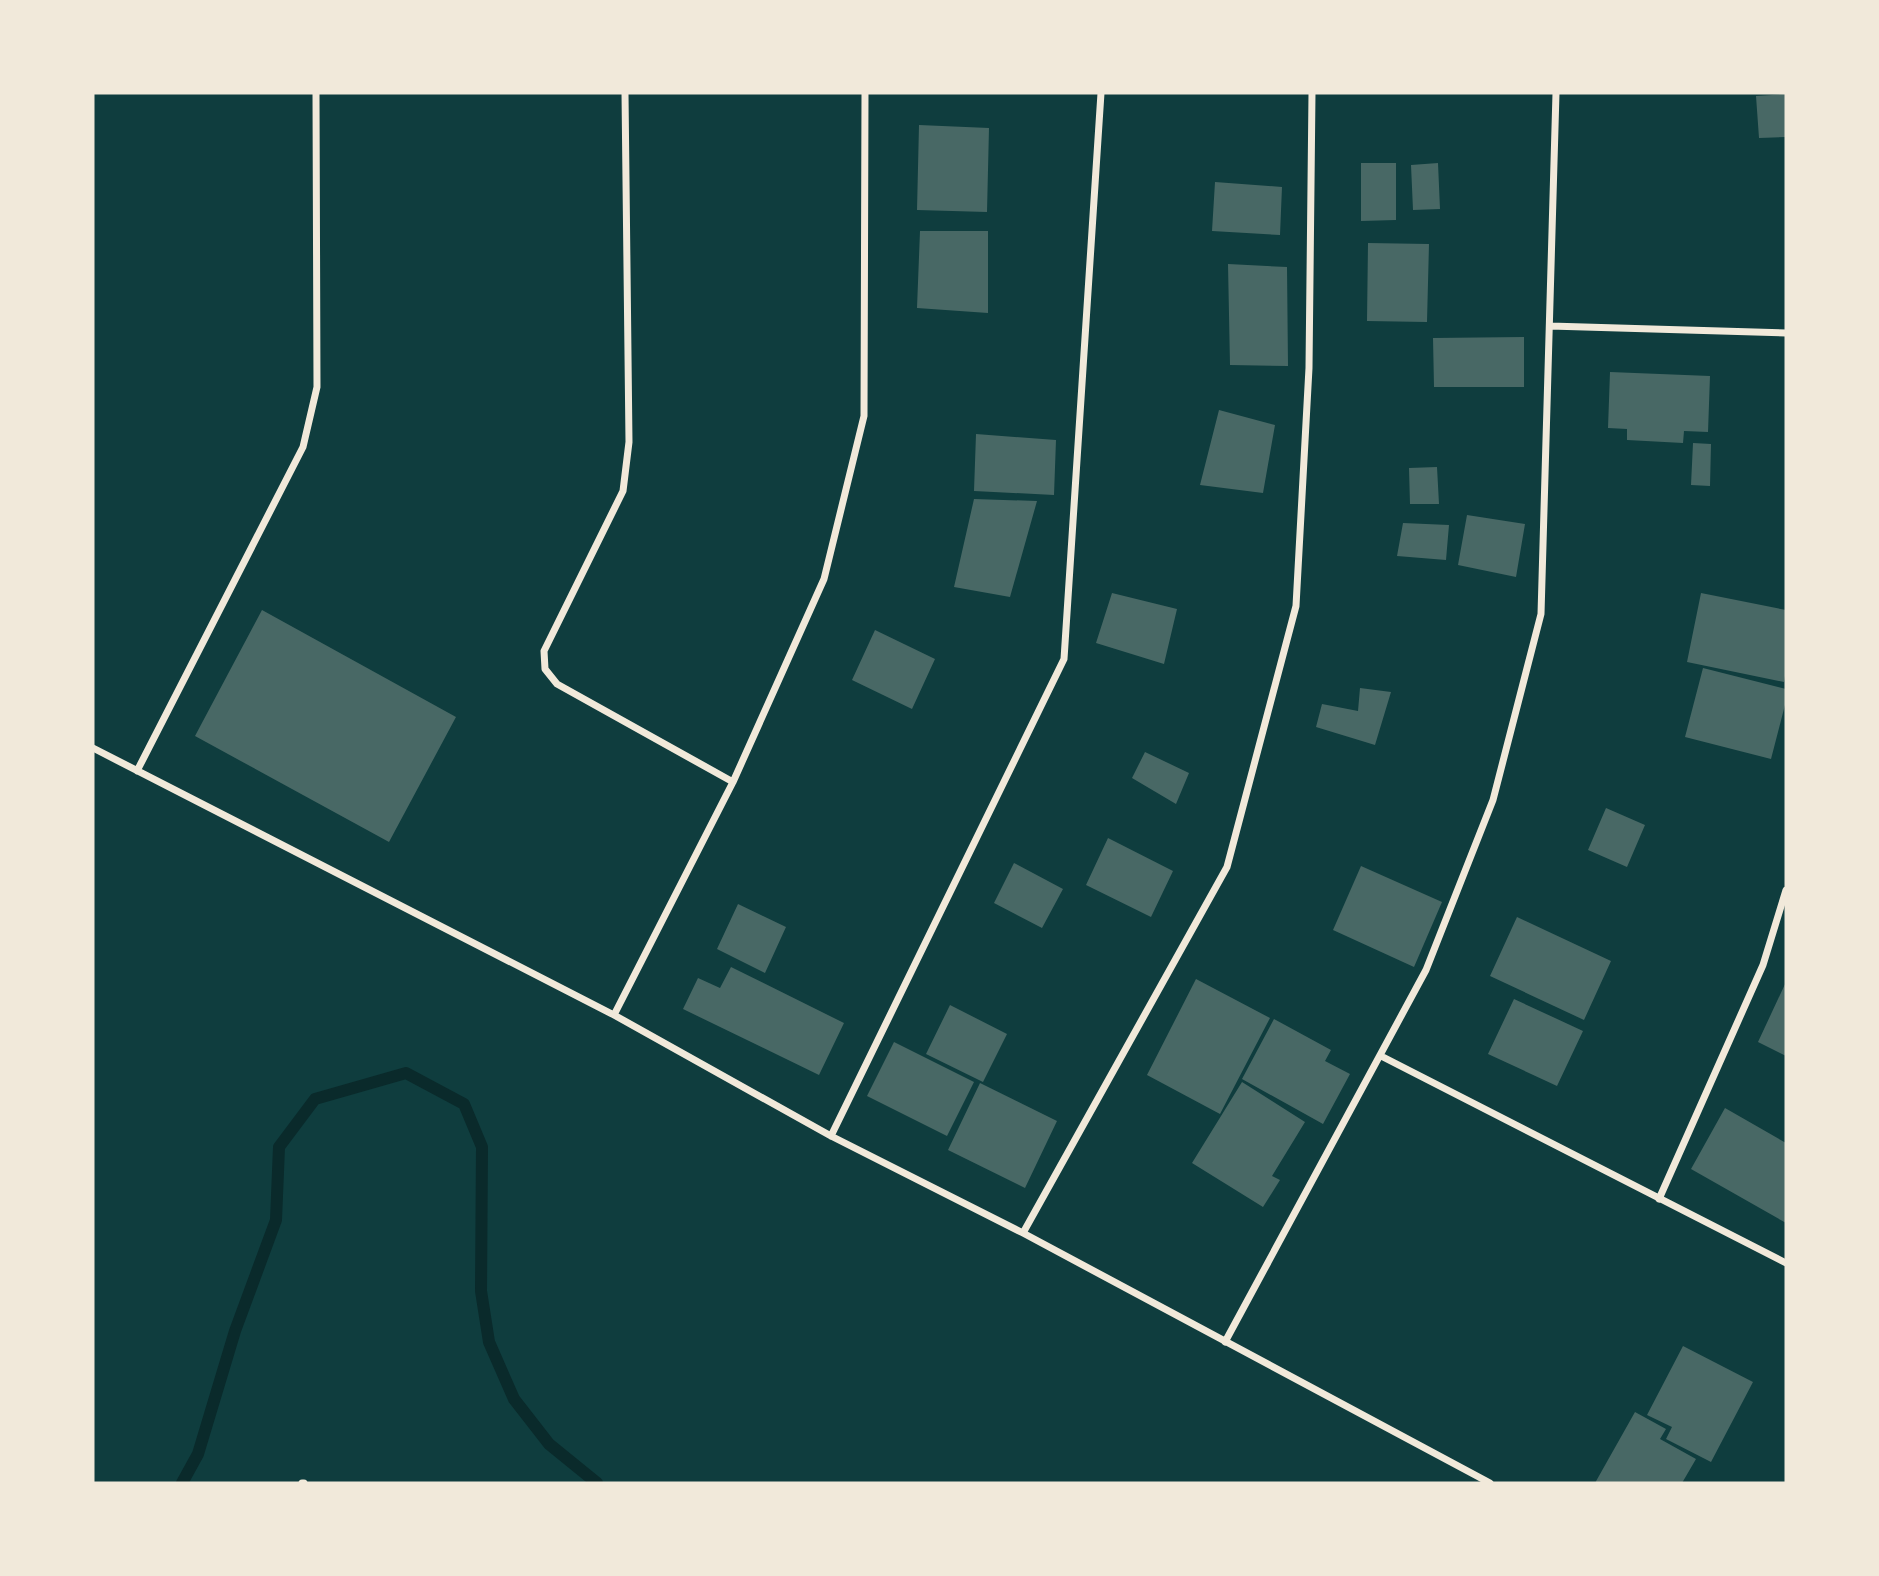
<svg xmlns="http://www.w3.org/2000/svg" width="1879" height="1576" viewBox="0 0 1879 1576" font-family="'Varela Round',sans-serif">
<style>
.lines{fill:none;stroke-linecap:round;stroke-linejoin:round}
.stream{stroke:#0a2a2b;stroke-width:12}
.building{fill:#486865}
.minor{stroke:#f1e9da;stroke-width:7}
</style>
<rect width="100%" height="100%" fill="#0f3d3e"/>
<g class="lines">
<path class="stream" d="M182 1483 198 1454 235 1331 276 1220 279 1147 315 1099 406 1073 464 1104 482 1147 481 1291 489 1342 514 1399 549 1444 597 1483"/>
</g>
<path class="building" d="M1786 94V137L1759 138 1756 96Z
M919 125 989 128 987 212 917 210Z
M1361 163H1396V220L1361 221Z
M1438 163 1440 209 1413 210 1411 165Z
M1215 182 1282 187 1280 235 1212 231Z
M920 231H988V313L917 308Z
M1368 243 1429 244 1427 322 1367 321Z
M1228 264 1287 267 1288 366 1230 365Z
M1524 337V387H1434L1433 338Z
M1610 372 1710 376 1708 432 1684 431 1683 443 1627 440V429L1608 428Z
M1219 410 1275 425 1263 493 1200 485Z
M976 434 1056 440 1054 495 974 491Z
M1693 443 1711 444 1710 486 1691 485Z
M1437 467 1439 504H1410L1409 468Z
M974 499 1037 501 1010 597 954 587Z
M1467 515 1525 524 1516 577 1458 565Z
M1403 523 1449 525 1446 560 1397 556Z
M1112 593 1177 609 1164 664 1096 643Z
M1701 593 1786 610V670L1784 682 1687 662Z
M262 610 456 717 389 842 195 736Z
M875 630 935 659 912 709 852 680Z
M1703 668 1786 689V701L1771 759 1685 737Z
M1360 688 1391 692 1375 745 1316 727 1322 704 1358 711Z
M1145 752 1189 773 1176 804 1132 778Z
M1606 808 1645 825 1627 867 1588 850Z
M1108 838 1173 871 1151 917 1086 885Z
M1014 863 1063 889 1042 928 994 903Z
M1361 866 1442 902 1414 967 1333 930Z
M738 904 786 927 765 973 717 949Z
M1517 917 1611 961 1584 1020 1490 976Z
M731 967 844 1023 819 1075 683 1009 698 978 720 988Z
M1196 979 1270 1018 1220 1114 1147 1075Z
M1786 982V1056L1758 1042Z
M1514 999 1583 1031 1557 1086 1488 1054Z
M950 1005 1007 1034 983 1082 926 1054Z
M1274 1019 1331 1050 1325 1061 1350 1074 1323 1124 1242 1079Z
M894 1042 974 1082 947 1136 867 1096Z
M1242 1082 1305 1122 1272 1176 1280 1180 1263 1207 1192 1163Z
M980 1083 1057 1121 1025 1188 948 1150Z
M1725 1108 1786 1143V1223L1691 1169Z
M1683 1346 1753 1382 1711 1462 1666 1439 1672 1427 1647 1415Z
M1635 1412 1666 1429 1660 1439 1696 1459 1682 1483H1595Z"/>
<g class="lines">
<path class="minor" d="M625 93 629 442 623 491 544 651 545 669 557 684 733 782
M1550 326 1786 333
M93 748 614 1015 831 1136 1023 1233 1490 1483
M137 771 303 447 317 387 316 93
M614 1015 733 782 824 579 864 416 865 93
M1381 1056 1786 1263
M831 1136 1064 659 1101 93
M1659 1199 1763 965 1786 890
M1023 1233 1227 867 1296 606 1309 368 1312 93
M1225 1342 1426 970 1493 800 1541 614 1556 93
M302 1483H304"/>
</g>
<rect width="1879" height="1576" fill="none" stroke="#f1e9da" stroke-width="189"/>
</svg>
